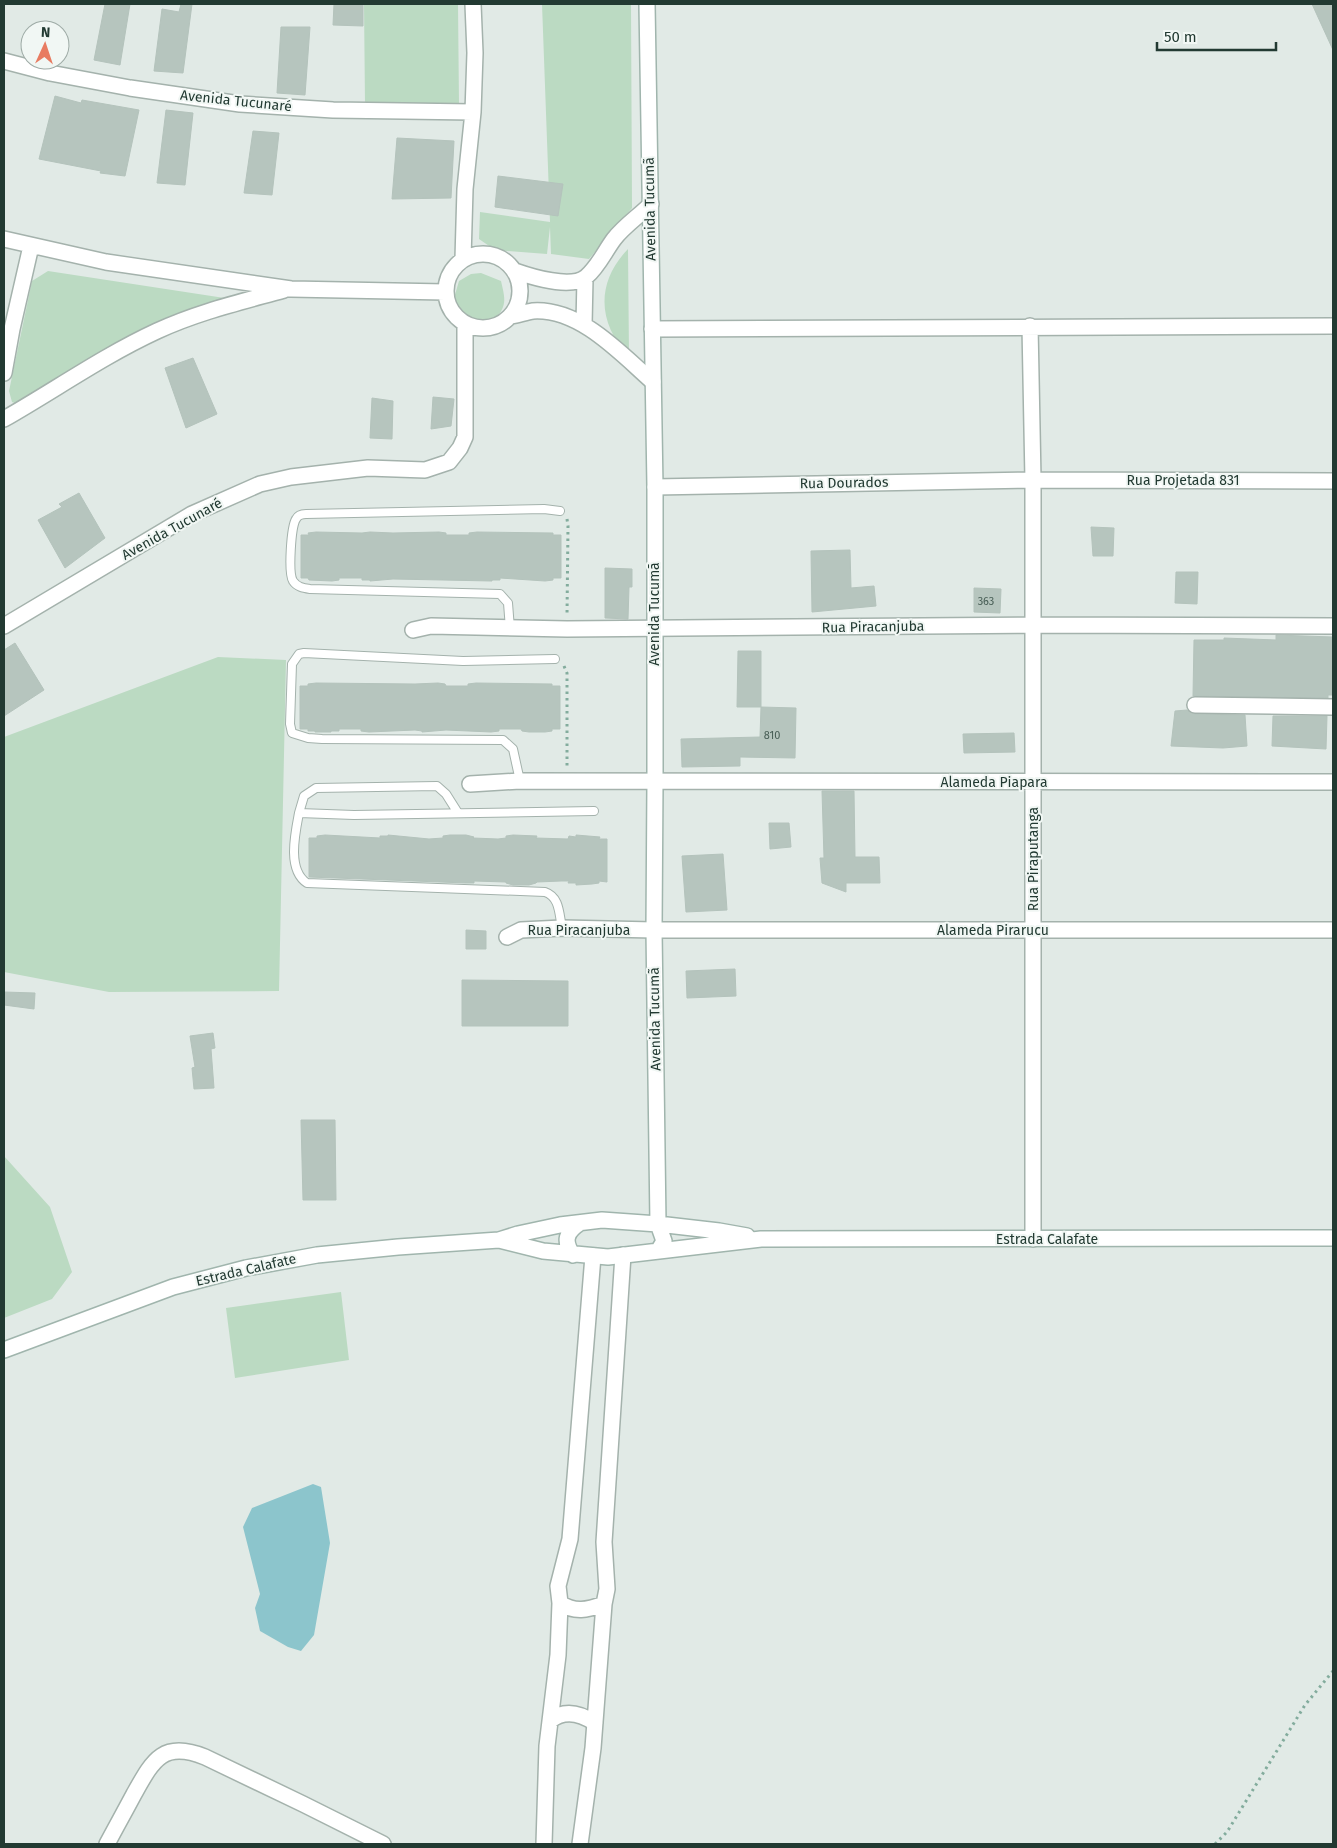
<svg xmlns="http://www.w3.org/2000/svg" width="1337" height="1848" viewBox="0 0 1337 1848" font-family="'Fira Sans',sans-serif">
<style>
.green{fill:#bbdac2}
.water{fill:#8cc5cc}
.building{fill:#b6c5be;stroke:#b4c3bc}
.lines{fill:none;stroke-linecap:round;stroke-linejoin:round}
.lane-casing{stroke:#a4b2ac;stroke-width:10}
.street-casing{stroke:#a4b2ac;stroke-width:18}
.secondary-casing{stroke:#a0b5ad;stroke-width:18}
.path{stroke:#83ac9d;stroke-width:3;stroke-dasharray:2.5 4;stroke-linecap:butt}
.lane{stroke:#fff;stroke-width:8}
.street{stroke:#fff;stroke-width:15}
.secondary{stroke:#fff;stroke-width:15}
.labels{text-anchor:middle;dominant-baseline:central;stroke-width:4;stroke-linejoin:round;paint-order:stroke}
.number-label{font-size:11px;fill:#475d55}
.street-label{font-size:14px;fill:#223a32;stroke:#f1f7f4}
</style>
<rect width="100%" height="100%" fill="#e1eae6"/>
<path class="green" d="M364 4H458L459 105 365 104Z
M542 4H631L632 208 589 259 551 254 550 227 547 254 495 250 479 239 480 212 550 222Z
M628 249 629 356C597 323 596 282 628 249Z
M48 271 231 299 22 406 12 402 9 391 32 281Z
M481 273 501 281C506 302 507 307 491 323L477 324 458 318 454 298 459 281 471 274Z
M218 657 286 660 279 991 109 992 4 972V737Z
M4 1156 50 1207 72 1272 52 1299 4 1318Z
M341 1292 349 1360 235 1378 226 1308Z"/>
<path class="water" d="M313 1484 321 1487 330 1543 314 1635 301 1651 288 1647 260 1631 255 1608 260 1594 243 1527 252 1508Z"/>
<path class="building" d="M105 4H130L120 65 94 60Z
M181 4H192L183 73 154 71 162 9 179 12Z
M334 4H363V26L333 25Z
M1312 4H1333V50Z
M281 27H310L305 95 277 93Z
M55 96 81 103 82 100 139 110 125 176 100 173 101 171 39 159Z
M166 110 193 113 185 185 157 183Z
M253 131 279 133 272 195 244 193Z
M397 138 454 141 451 198 392 199Z
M498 176 563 184 558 216 495 207Z
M193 358 217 414 186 428 165 368Z
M433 397 454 399 451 426 431 429Z
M372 398 393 401 392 439 370 438Z
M79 493 105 538 65 568 38 520 62 507 59 504Z
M1091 527 1114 528 1113 556H1093Z
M316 532 362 533 370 532 393 533 439 532 446 533V535H469V533L477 532 553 533V535H561V578H553V580L545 581 500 578V580H492V581L393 579 370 581V580H362V578H339V580L332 581 309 580 308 578H301V535H309L308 533Z
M850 550 851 588 874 586 876 606 812 612 811 551Z
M605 568 632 569V587H629L628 619 605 618Z
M1176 572H1198L1197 604 1175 603Z
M974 588 1001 589 1000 613 974 612Z
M1276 635 1333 637 1332 695H1328V698L1193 696 1194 640H1224V638L1276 640Z
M15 643 44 690 4 716V650Z
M738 651H761V707H737Z
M316 683 415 684 438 683 445 684 446 686H468V684L476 683 552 684V686H560V729H552V731L545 732H529L522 731 521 729H499V731L491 732 446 730 422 732V731L415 730 369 732 361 731V729H339V731H331V732H315V731H308V729H300V686H308V684Z
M761 707 796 708 795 758 740 757V766L682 767 681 739 760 737Z
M1187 710 1195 714 1245 715 1247 746 1223 748 1171 746 1175 711Z
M1273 716H1327L1326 749 1272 746Z
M1014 733 1015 752 964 753 963 734Z
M822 791H854L855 857H879L880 883H846V892L822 883 820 858H824Z
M769 823H789L791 847 770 849Z
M325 835 380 838V836H388V835L429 839 443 838V836L450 835H466L474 837 473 838 498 839 506 838V836L513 835 537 836 536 838 568 839 569 836 576 837V835L600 837 599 839H607V882L599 881V883L592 884 576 885V883H568L569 881H561L537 882 536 883 529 885H513L506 883V882L474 881V883H466L309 877V838H317V836Z
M723 854 727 910 686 912 682 856Z
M466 930 486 931V949H466Z
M735 969 736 996 687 998 686 971Z
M462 980 568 981V1026H462Z
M4 992 35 993 34 1009 4 1005Z
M213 1033 215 1048 211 1049 214 1088 194 1089 192 1068 195 1067 190 1036Z
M301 1120H335L336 1200H303Z"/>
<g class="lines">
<defs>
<path id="lane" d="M510 629 508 603 500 594 310 589C303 588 297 587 293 581 288 573 291 527 296 519 298 515 302 514 306 514L544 509 560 511
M520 781 513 749 503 740 322 739 308 738 292 733 290 724 292 664 299 654 304 653 463 661 555 659
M299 813 304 796 316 788 437 786 446 794 458 813
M562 928C559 914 560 897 545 892L307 883C287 870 295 834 299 813L354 815 594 811"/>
<path id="street" d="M4 61 50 73 130 88 240 104 333 110 473 112
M4 239 106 262 291 289 445 292
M446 291a37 37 0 1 1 74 0a37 37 0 1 1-74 0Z
M463 259 465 189 473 112 475 53 473 4
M515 271C532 277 571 289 586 277 598 267 605 251 614 239 624 226 639 216 651 204
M511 316C518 315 526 312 533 311 580 308 621 354 653 382
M584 325 585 278
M1030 326 1033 480V1239
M652 329 1333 326
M4 373 12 329 31 246
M4 419C55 390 103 356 157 331 198 312 241 302 284 290
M655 487 1033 480 1333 481
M4 626 192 514 260 484 291 477 368 468 425 470 449 462 460 448 465 437V324
M413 630 431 626 567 629 1033 625 1333 626
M1195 705 1333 707
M470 784 520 781 1333 782
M507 937 521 930 562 928 654 930H1333
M560 1603C575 1613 587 1610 604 1604
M550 1721C564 1709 580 1713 595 1723
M107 1844C116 1827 125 1811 134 1794 153 1760 163 1740 205 1757L303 1804 383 1844
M544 1844 547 1746 558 1655 560 1603 558 1586 570 1539 593 1256
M580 1844 593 1748 604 1604 607 1589 604 1542 623 1255"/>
<path id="secondary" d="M647 4 655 487V781L654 930 658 1224 664 1241 658 1251
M499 1240 543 1251 608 1257 761 1239 1333 1238
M573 1255C563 1241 566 1232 580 1223
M4 1350 173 1287 246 1268 317 1255 398 1247 499 1240 518 1234 560 1225 602 1220 658 1224 719 1231 747 1236"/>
</defs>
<use href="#lane" class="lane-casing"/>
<use href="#street" class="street-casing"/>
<use href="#secondary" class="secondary-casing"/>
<path class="path" d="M567 519 568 526 567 615
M564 666 567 673V767
M1215 1844 1227 1832 1305 1705 1333 1671"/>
<use href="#lane" class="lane"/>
<use href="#street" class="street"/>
<use href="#secondary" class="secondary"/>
</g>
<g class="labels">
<g class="number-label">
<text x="986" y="601">363</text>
<text x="772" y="735">810</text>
</g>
<g class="street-label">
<text transform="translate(236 101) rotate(6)">Avenida Tucunaré</text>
<text transform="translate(650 209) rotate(-91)">Avenida Tucumã</text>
<text x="1183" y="480">Rua Projetada 831</text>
<text transform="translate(844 483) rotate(-1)">Rua Dourados</text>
<text transform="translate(172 529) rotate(-29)">Avenida Tucunaré</text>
<text transform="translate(654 614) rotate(-90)">Avenida Tucumã</text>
<text transform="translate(873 627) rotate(-1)">Rua Piracanjuba</text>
<text x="994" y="782">Alameda Piapara</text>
<text transform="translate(1033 859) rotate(-90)">Rua Piraputanga</text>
<text x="579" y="930">Rua Piracanjuba</text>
<text x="993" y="930">Alameda Pirarucu</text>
<text transform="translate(655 1019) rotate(-91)">Avenida Tucumã</text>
<text x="1047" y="1239">Estrada Calafate</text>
<text transform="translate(246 1270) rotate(-13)">Estrada Calafate</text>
</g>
</g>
<rect width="1337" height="1848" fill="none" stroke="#223a32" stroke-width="10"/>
<g transform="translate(45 45) rotate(3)"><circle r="24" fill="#f1f7f4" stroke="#9eaba6"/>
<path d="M0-4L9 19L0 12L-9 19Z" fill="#e87b61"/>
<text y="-8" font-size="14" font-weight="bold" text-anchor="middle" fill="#223a32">N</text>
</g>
<path d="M1157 42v8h119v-8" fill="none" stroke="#223a32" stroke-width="2.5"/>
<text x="1164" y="42" font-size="15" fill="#223a32" stroke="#f1f7f4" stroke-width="4" paint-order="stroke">50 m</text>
</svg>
